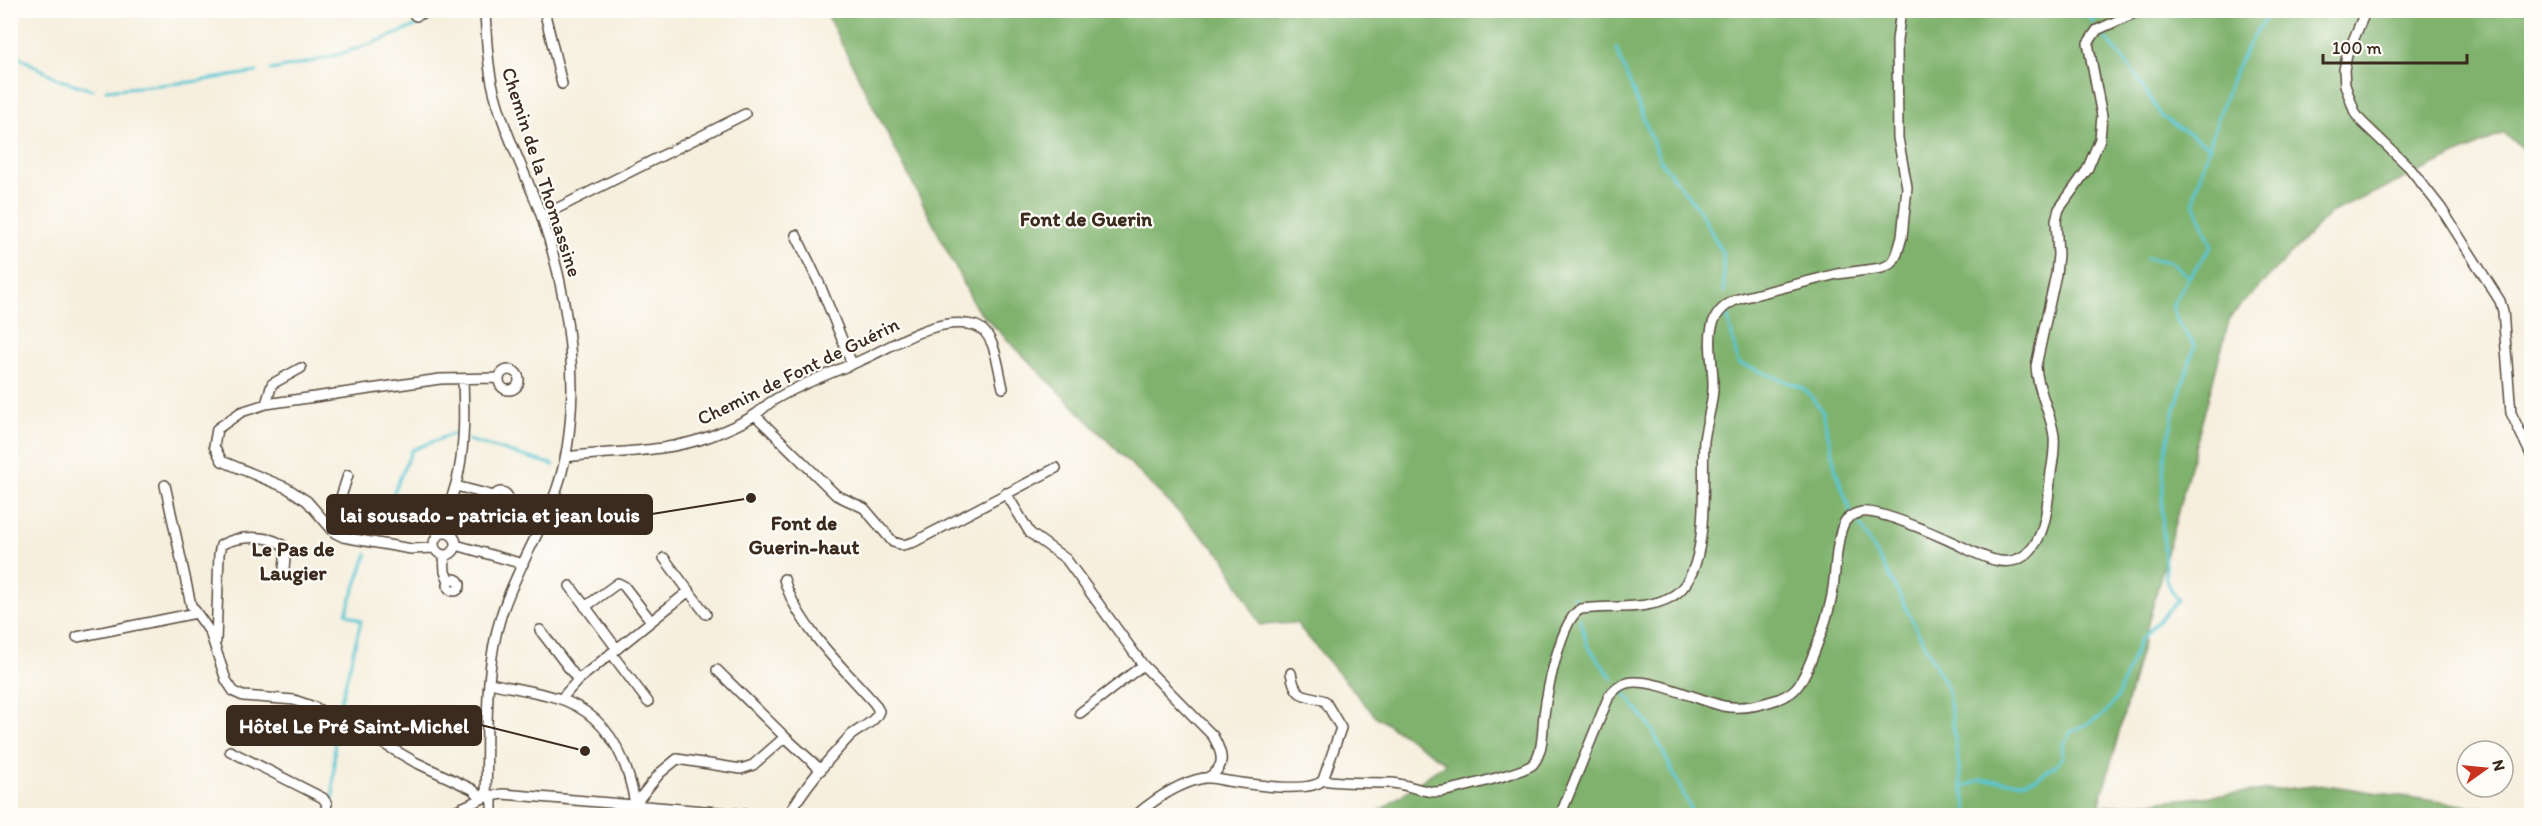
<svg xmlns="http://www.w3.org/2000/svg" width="2542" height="826" viewBox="0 0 2542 826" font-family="Itim,sans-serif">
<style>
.forest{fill:#7fb26d;stroke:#5d6e46;stroke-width:1.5}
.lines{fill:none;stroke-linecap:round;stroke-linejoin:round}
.stream{stroke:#5ac6d3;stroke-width:3}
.minor-casing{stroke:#57483b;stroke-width:12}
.minor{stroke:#fff;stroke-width:9}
.labels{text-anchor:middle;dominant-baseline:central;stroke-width:4.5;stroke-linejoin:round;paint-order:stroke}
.street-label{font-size:20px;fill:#3b2a1e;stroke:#fdfcf7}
.neighbourhood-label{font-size:21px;font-weight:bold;fill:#3b2a1e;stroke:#fdfcf7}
.leader{fill:none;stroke:#3b2a1e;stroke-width:2}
.callout-dot{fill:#3b2a1e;stroke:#fdfcf7;stroke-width:2}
.callout{fill:#3b2a1e;stroke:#3b2a1e;stroke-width:2}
.callout-label{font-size:21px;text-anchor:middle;font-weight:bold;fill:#fff}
</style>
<rect width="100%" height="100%" fill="#fdfcf7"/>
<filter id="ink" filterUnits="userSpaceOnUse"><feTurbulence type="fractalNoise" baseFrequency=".0167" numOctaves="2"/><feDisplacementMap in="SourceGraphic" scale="12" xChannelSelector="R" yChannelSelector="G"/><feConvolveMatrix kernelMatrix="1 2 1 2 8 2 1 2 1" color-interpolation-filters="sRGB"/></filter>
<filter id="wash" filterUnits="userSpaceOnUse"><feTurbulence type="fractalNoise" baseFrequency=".008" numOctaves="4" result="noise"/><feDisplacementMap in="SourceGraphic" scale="24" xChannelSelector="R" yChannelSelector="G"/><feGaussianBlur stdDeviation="1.35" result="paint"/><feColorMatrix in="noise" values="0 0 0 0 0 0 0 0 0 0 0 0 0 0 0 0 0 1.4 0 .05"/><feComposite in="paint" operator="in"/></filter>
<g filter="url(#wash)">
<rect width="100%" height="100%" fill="#f6efde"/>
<path class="forest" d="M825 11H2531V156L2504 133 2330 213 2230 317 2099 807 2325 785 2531 815H1374L1446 763 1375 716 1296 623 1260 625 1224 558 976 308Z"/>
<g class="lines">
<path class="stream" d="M2083 10 2094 23
M1999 13 2002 10
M2104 36 2130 67 2162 117 2210 147
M1616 48 1660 160 1700 211 1723 254 1724 292
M10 52 60 80 93 90
M271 70C334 59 391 40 448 10
M106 90 191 82 257 72
M2146 258 2171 262 2189 277
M1727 314 1738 363 1803 388 1812 397 1823 412 1836 471 1851 513
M468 440 554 465
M1860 526 1889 575 1948 690 1962 788
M377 531 412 450 452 434 456 435
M1574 596 1576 602
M1580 619 1587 645 1613 679
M1624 693 1652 729 1694 816
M338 713 361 621 346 613 367 554
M329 816 333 800 335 727
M1969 816 1962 788 1980 780 2025 782 2038 778 2057 764 2062 758 2063 744 2071 732 2102 716 2116 700 2140 640 2178 600 2166 581 2162 512 2164 460 2173 415 2195 345 2178 322 2172 306 2189 277 2212 246 2194 203 2196 189C2216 129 2230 58 2273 10"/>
</g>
</g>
<g filter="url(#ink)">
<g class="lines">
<defs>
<path id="minor" d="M409 10 416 16 430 10
M485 10C486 35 487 59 492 83 502 129 525 171 541 215 560 269 572 331 572 389 571 429 567 467 551 504 535 541 513 578 501 616 483 673 488 738 486 797
M544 10 562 84
M2366 10 2347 55 2344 70 2345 85 2355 113 2361 121 2409 167 2441 208 2500 301 2503 311 2511 413 2532 457
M542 216 745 114
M796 235 820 285 852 364
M499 380a10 10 0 1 1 20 0a10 10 0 1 1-20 0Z
M266 404 272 384 301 368
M755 415 836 495 864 508 893 542 903 545 914 542 1056 468
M566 457C615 451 664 453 711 436 726 430 742 424 756 414 762 410 767 404 774 400 800 384 829 374 857 362 892 348 932 316 973 325 996 330 998 369 1003 388
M165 485 191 605 210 632 226 680 234 692 243 696 294 700 314 707 358 729 415 762 472 789 482 798
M456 486 494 496
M494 499a7 7 0 1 1 14 0a7 7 0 1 1-14 0Z
M1006 493 1030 533 1066 559 1143 665 1213 736C1223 754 1227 767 1207 778
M331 528 348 475
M443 533C445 511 455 493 459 471 465 440 464 410 463 379
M434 544a11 11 0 1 1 22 0a11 11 0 1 1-22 0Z
M456 545 523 564
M434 548 411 549 343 537 335 533 307 501 287 488 222 461 214 446 217 429 241 412 266 404 440 379 499 378
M444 555 445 572 449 581
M664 558 706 614
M784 579C797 626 844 668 875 704L879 711C875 723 859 728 850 736 828 760 804 787 788 816
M448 585a6 6 0 1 1 12 0a6 6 0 1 1-12 0Z
M570 586 617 649
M585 607 618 583 624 586 651 621
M540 630 578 680
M77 637 196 613
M216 641 219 554 221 545C237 536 274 533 286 549L284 569
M611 653 648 702
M717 670 785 737
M490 683C515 689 543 692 566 701 610 719 628 761 635 804
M561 699 578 680 689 591
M1080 713 1143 665
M230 751 323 798 327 804 324 816
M1323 780C1347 784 1369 782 1392 783 1407 784 1421 792 1437 792 1450 791 1526 772 1533 764 1544 751 1542 730 1544 715 1547 692 1561 618 1581 609 1609 605 1646 611 1671 597 1713 575 1701 481 1704 441 1706 423 1713 405 1713 387 1714 353 1697 316 1738 299L1837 274 1882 268 1892 263 1897 254 1902 237 1907 187 1898 138 1897 40 1901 10
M492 795V816
M635 804 660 773 677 759 741 769 753 765 785 737 821 770
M443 816 486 797 503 794 764 816
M1135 816C1155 799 1178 783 1204 778 1212 777 1220 780 1227 781 1247 784 1310 794 1323 780L1341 728 1325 701C1305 693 1296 701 1291 673
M1560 816 1609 696C1614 690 1619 685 1627 683 1650 677 1698 700 1723 706 1739 709 1757 706 1772 701 1780 699 1791 694 1796 688 1808 675 1827 619 1831 600 1836 581 1835 534 1846 520 1850 516 1856 513 1862 512 1879 510 1930 532 1948 540 1974 551 2010 578 2033 547 2048 528 2048 495 2051 472 2053 461 2055 448 2054 436 2051 412 2037 391 2036 366L2056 274 2058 255 2056 220 2059 209 2087 170 2100 139 2102 116 2088 43 2097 30 2141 10"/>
</defs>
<use href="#minor" class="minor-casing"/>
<use href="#minor" class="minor"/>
</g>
</g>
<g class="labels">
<g class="street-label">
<text transform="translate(542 172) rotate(72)">Chemin de la Thomassine</text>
<text transform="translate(798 371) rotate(-26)">Chemin de Font de Guérin</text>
</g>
<g class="neighbourhood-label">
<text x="1086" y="218">Font de Guerin</text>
<text x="804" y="522">Font de<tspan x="804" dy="24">Guerin-haut</tspan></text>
<text x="293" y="548">Le Pas de<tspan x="293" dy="24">Laugier</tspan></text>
</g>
</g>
<path class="leader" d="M751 498L652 514M585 751L481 725"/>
<g class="callout-dot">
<circle cx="751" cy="498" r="6"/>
<circle cx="585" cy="751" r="6"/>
</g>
<g class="callout">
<rect x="327" y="495" width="325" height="39" rx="6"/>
<rect x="227" y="706" width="254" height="39" rx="6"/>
</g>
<g class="callout-label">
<text x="490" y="522">lai sousado - patricia et jean louis</text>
<text x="354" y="733">Hôtel Le Pré Saint-Michel</text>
</g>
<rect width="2542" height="826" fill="none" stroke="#fdfcf7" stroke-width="36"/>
<g transform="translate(2485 769) rotate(75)"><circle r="28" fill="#fdfcf7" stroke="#afa8a0" stroke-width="1.5"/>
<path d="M0-4.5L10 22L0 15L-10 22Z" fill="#c8321e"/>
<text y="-9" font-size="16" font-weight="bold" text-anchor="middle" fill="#3b2a1e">N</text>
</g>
<path d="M2323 54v9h144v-9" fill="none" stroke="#3b2a1e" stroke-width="3"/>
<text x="2332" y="54" font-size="18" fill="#3b2a1e" stroke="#fdfcf7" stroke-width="4.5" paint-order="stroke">100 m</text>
</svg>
